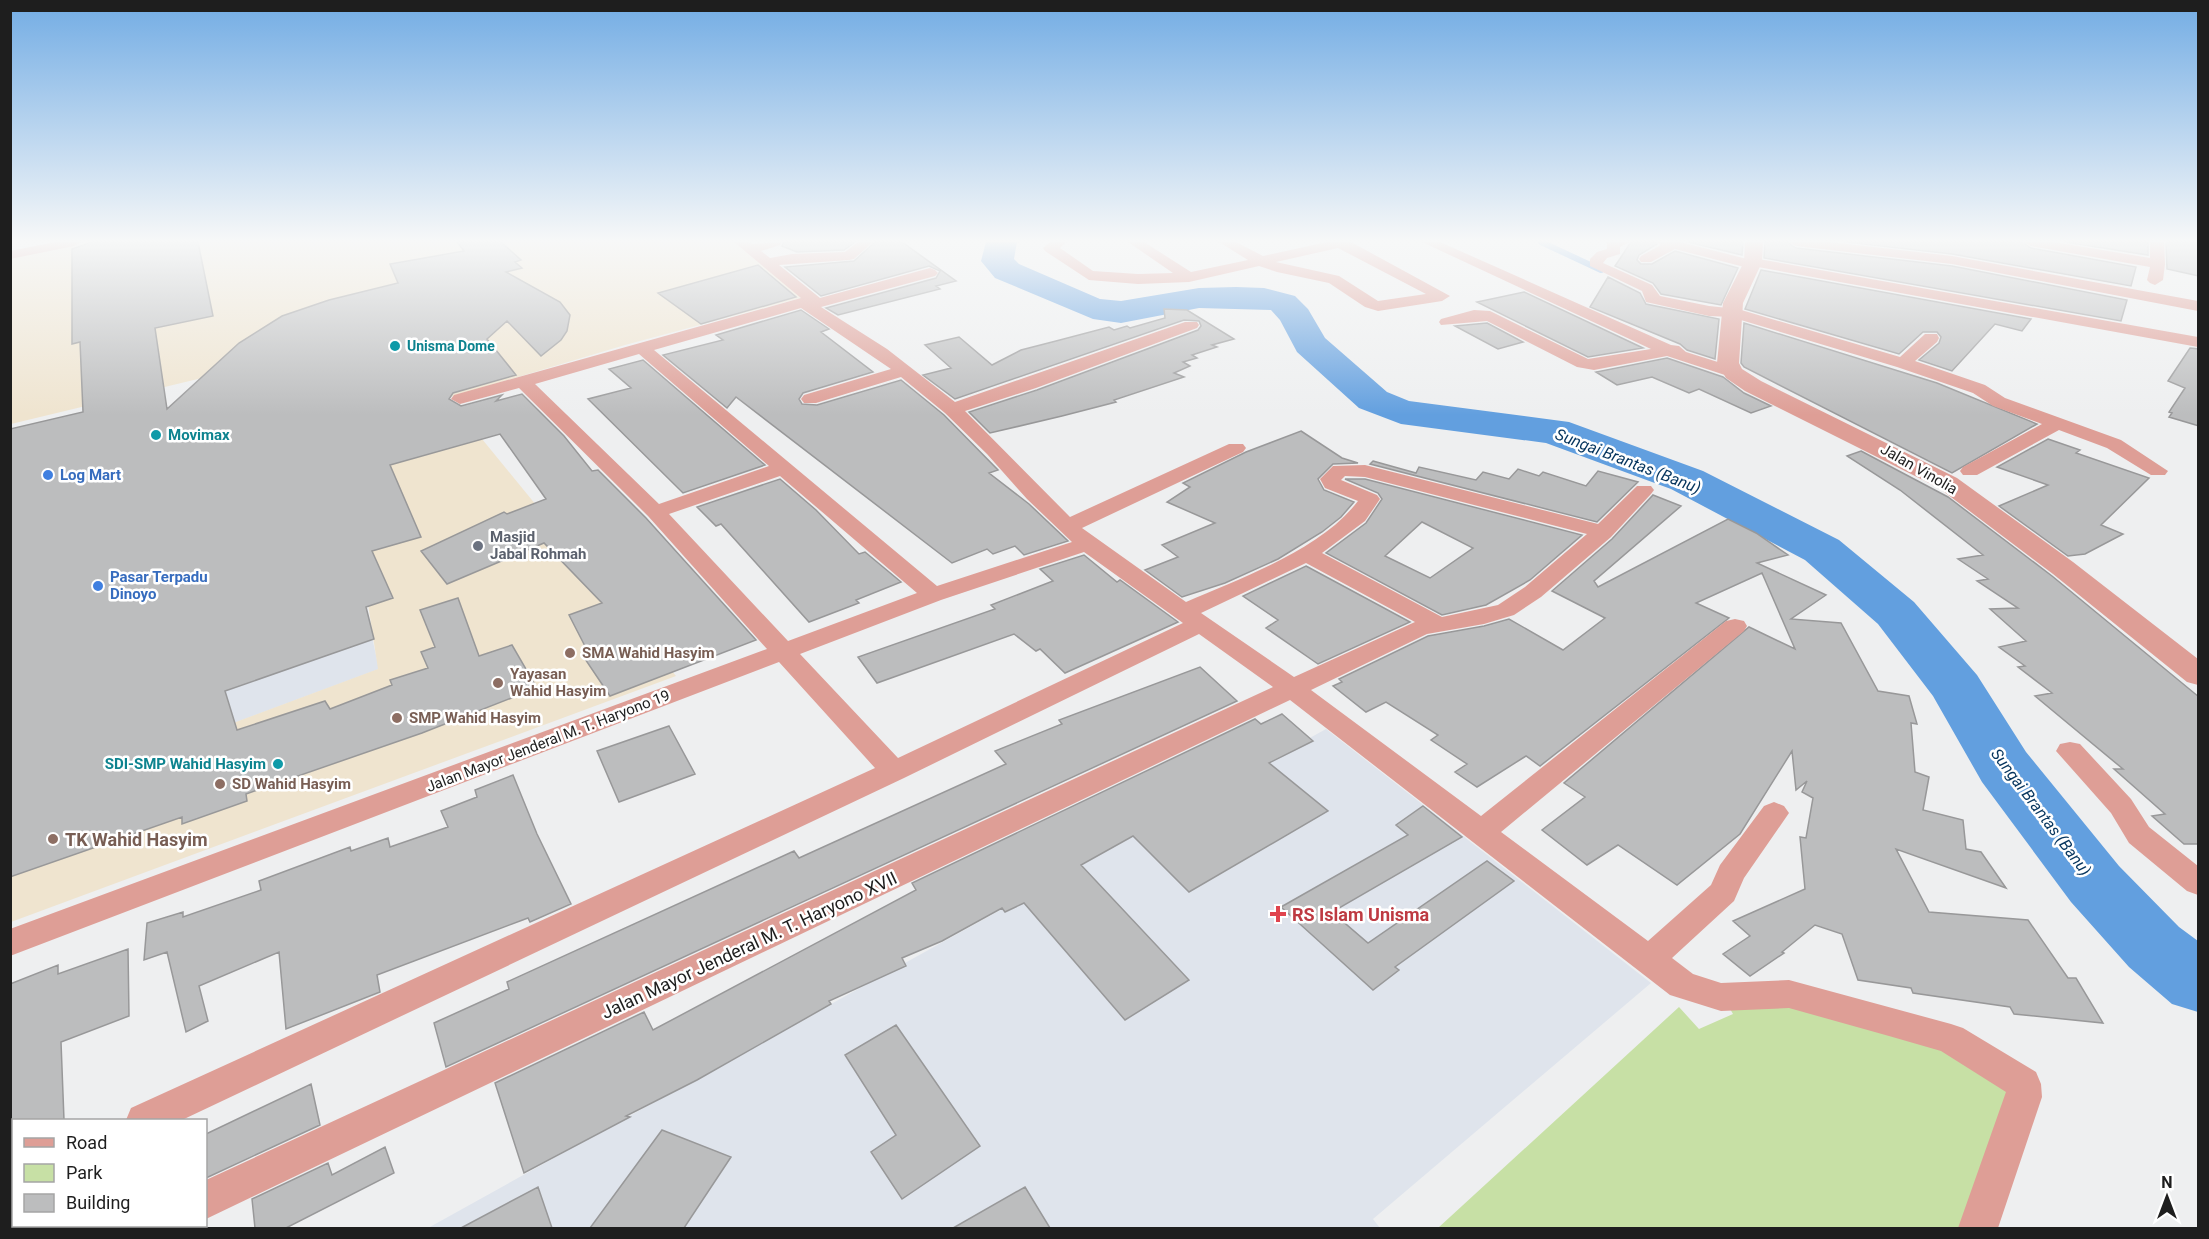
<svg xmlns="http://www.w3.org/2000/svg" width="2209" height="1239" viewBox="0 0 2209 1239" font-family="Roboto,sans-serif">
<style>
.built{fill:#dfe4ec}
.education{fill:#efe4cf}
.green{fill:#c7e0a5}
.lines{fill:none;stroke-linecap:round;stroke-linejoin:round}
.stream{stroke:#629fdf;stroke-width:6}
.river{fill:#629fdf;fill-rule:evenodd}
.building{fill:#bcbdbe;stroke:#989899;stroke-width:1.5;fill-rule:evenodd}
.minor{fill:#de9e96;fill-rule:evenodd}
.tertiary{fill:#de9e96;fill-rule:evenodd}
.culture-dot{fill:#0f9aa8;stroke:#fff;stroke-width:2}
.shop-dot{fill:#3f7fe0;stroke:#fff;stroke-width:2}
.worship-dot{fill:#6b7280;stroke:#fff;stroke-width:2}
.education-dot{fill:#8d6e63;stroke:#fff;stroke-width:2}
.health-dot{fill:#e0444e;stroke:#fff;stroke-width:2}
.labels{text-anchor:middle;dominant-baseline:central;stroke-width:5;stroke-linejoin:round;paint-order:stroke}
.far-culture-label{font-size:14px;font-weight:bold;fill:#0d838f;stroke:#fff;text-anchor:start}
.culture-label{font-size:15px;font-weight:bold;fill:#0d838f;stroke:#fff;text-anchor:start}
.street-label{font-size:15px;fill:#1e1e1e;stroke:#fff}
.shop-label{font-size:15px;font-weight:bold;fill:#366cbe;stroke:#fff;text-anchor:start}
.worship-label{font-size:15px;font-weight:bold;fill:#5b616d;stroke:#fff;text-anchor:start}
.education-label{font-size:15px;font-weight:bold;fill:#785e54;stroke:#fff;text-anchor:start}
.water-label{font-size:16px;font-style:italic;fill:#05345d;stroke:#fff}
.near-education-label{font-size:18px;font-weight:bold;fill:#785e54;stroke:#fff;text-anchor:start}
.near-health-label{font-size:18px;font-weight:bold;fill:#be3a42;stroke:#fff;text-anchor:start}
.near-street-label{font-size:18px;fill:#1e1e1e;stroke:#fff}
</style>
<rect width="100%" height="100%" fill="#eeeff0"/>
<path class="built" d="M366 610 379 669 11 806Z
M1326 729 1651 983 1373 1219 1380 1228H428Z"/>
<path class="education" d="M90 242H735L804 297 625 345 451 397 311 434 231 371 11 424 10 258Z
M482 439 676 676 11 922V806L378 669 368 604 337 479Z"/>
<path class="green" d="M1784 999 1947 1044 2013 1089 1961 1228H1438L1679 1007 1699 1029 1733 1014 1729 1007Z"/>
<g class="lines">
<path class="stream" d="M1541 242 1601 270"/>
<path class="river" d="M986 242H1017L1014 259 1019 264 1100 299 1121 301 1199 288 1236 287 1264 288 1295 296 1308 309 1325 338 1387 392 1409 401 1569 422 1703 471 1839 540 1914 602 1977 675 2026 752 2119 866 2179 927 2198 941V1012L2172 1004 2129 967 2071 902 1982 782 1933 696 1878 624 1805 560 1671 489 1546 443 1401 424 1359 408 1297 352 1280 320 1271 310 1199 308 1121 323 1093 319 995 278 981 261Z"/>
</g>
<path class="building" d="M92 242H198L213 316 155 328 167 409 239 343 282 316 329 300 398 283 390 264 464 251 457 242H501L521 260 515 262 522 268 506 272 560 302 570 315 567 331 561 340 541 356 507 321 487 339 516 375 453 393 449 399 461 406 502 395 496 401 522 394 564 436 592 471 598 470 646 518 756 640 610 696 583 656 589 654 569 615 602 603 544 543 447 584 421 551 504 512 507 514 546 499 500 434 390 465 421 537 372 551 393 598 366 607 374 639 225 691 237 730 325 701 330 709 392 685 390 680 428 668 421 652 435 647 420 610 458 598 479 656 512 645 537 688 422 733 246 794 247 801 182 824V817L10 877V429L83 412 80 342 72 344V249Z
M784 242H855L844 250 797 252 782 246Z
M875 242H902L956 281 936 286 940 289 838 315 826 308 936 278 940 271 929 266 821 296 785 267 854 261Z
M1631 242H1656L1657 244 1639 255 1637 260 1641 264H1652L1675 251 1738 268 1721 305 1661 294 1653 283 1615 266Z
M1688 242H1743L1742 255Z
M1765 242H1787L1796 248 1952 266 2127 300 2121 321 1764 258Z
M1846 242H2022L2031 248 2136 267 2131 286 1952 254Z
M2065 242H2148V255Z
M2166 242H2199V276L2167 269Z
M758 265 796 297 701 324 658 293Z
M1761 270 2031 319 2022 331 1995 324 1952 371 1919 360 1939 343 1941 337 1937 332H1923L1899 354 1745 309Z
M1608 277 1640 293 1646 304 1719 319 1715 359 1687 350 1680 344 1590 307Z
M1524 292 1643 348 1588 357 1477 302Z
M1164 309 1187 310 1234 339 1212 345 1217 347 1192 355 1197 358 1183 362 1190 366 1174 373 1184 377 1114 400 1116 402 1062 416 990 433 969 412 1037 390 1198 330 1201 326 1199 321 1184 320 955 399 923 375 951 368 925 345 959 337 992 365 1021 350 1056 341 1109 327 1114 330 1127 326 1130 328 1165 318Z
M801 310 829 329 821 332 873 372 803 393 799 399 802 404 817 405 901 380 944 415 998 470 989 473 1029 504 1068 541 1024 555 1015 546 993 554 987 549 952 563 736 397 727 408 663 355 723 340 716 335Z
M1487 323 1523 342 1498 349 1455 326Z
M1744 323 1937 383 2037 424 1952 473 1744 367 1741 363Z
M2190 348 2199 349V426L2169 417 2172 413 2169 412 2185 388 2168 381Z
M1667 358 1723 377 1744 393 1771 406 1751 413 1699 389 1689 393 1652 377 1617 385 1596 372Z
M643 360 765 465 683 493 588 399 631 388 609 369Z
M1301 431 1342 458 1358 463 1333 464 1318 479 1324 490 1354 502 1341 517 1322 532 1278 559 1225 583 1182 597 1145 570 1178 557 1162 545 1215 523 1167 502 1190 487 1183 483 1246 452Z
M2048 439 2080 450 2076 453 2149 478 2101 525 2123 534 2085 554 2068 556 1999 506 2048 485 1997 467Z
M1861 451 1948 497 2052 576 2199 697V844H2184L2152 816 2165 814 2114 769H2123L2035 696 2052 693 2018 667 2025 666 1999 647 2026 641 1990 609 2018 608 1977 581 1988 579 1958 559 1983 555 1900 490 1847 456Z
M1373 461 1416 473 1419 467 1476 480 1483 472 1509 479 1518 469 1539 476 1543 472 1586 486 1598 471 1638 482 1597 522 1370 464Z
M780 479 816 510 859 554 865 552 901 582 856 600 859 603 809 622 721 524 716 526 697 507Z
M1345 479H1365L1582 535 1530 580 1486 605 1442 615 1326 553 1366 523 1382 499 1378 493ZM1422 522 1473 548 1430 578 1385 556Z
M1653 495 1681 506 1594 581 1598 587 1728 519 1756 533 1788 555 1757 563 1826 595 1791 619 1841 623 1878 691 1909 696 1917 724 1911 723 1915 772 1929 777 1923 810 1963 820 1966 849 1981 852 2006 888 1896 849 1929 912 2028 920 2068 978H2076L2103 1023 2014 1014 2010 1007 1913 993 1911 988 1858 980 1842 934 1815 925 1782 952 1784 953 1750 976 1723 954 1750 936 1733 921 1805 889 1800 837 1806 838 1813 798 1802 792 1807 781 1796 790 1792 751 1740 834 1677 885 1618 845 1587 865 1542 830 1585 797 1564 783 1749 627 1795 649 1762 573 1696 603 1729 618 1540 766 1526 756 1477 787 1455 772 1467 764 1431 740 1438 735 1386 702 1366 712 1333 686 1342 682 1339 679 1428 636 1484 626 1509 619 1563 650 1605 618 1552 591 1612 539Z
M1084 555 1117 582 1120 580 1178 622 1065 673 1040 649 1036 651 1014 634 877 683 858 657 995 609 991 605 1053 581 1040 569Z
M1306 566 1410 622 1318 664 1266 628 1278 620 1243 596Z
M1200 667 1237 701 446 1067 434 1023 509 989 507 982 794 851 799 858 1006 764 995 751 1062 724 1059 720Z
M1282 714 1313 741 1269 763 1328 811 1189 892 1133 836 1081 865 1189 980 1125 1020 1024 903 1005 912 1002 908 942 941 902 958 906 966 829 1001 831 1004 697 1080 626 1116 630 1117 524 1173 495 1083 644 1012 653 1030 916 890 912 883 1255 719 1261 724Z
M669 726 695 774 619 802 597 751Z
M513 775 537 834 571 904 530 922 528 918 377 975 380 992 286 1029 279 952 199 986 208 1021 186 1032 167 952 144 960 147 923 183 912V917L261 890 259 881 350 847 351 851 388 838 390 847 448 827 441 811 477 797 475 790Z
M1423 806 1462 837 1332 912 1368 943 1487 861 1514 881 1395 967 1399 970 1373 990 1281 907 1408 835 1396 825Z
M128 949 129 1016 61 1042 64 1120H10V984L58 965V974Z
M896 1025 980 1146 902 1199 871 1152 896 1135 845 1055Z
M311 1084 320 1125 206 1178V1134Z
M662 1130 731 1157 684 1228H590Z
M385 1147 394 1173 286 1228H255L252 1199 328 1163 332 1175Z
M538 1187 552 1228H461Z
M1025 1187 1050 1228H953Z"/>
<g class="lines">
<path class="minor" d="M55 242H81L74 246 10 259V251Z
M734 242H749L752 244 782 242 780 245 761 251 770 258 792 254 845 252 858 242H873L854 259 849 260 779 265 820 298 930 268 935 270 938 273 935 276 821 307 887 349 955 402 1185 322H1197L1199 325 1197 328 1036 388 965 411 1070 517 1229 444H1243L1246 448 1243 452 1082 528 1186 602C1241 578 1321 550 1358 501L1325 488 1320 479 1333 466 1365 465 1598 524 1637 486H1651L1654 490 1651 494 1611 537 1541 597 1514 615 1484 624 1427 634 1311 690 1481 816 1726 621 1735 619 1744 621 1747 626 1744 631 1501 832 1648 941 1711 885 1720 865 1764 806 1774 802 1784 806 1789 813 1744 878 1734 901 1672 958 1693 974 1721 983 1789 980 1951 1024 1963 1028 2036 1072 2041 1084 2042 1097 1998 1228H1958L2006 1092 1941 1051 1889 1036 1789 1008 1721 1011 1670 995 1290 700 206 1219V1180L1273 687 1199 634 904 778 182 1120H126L131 1108 875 768 779 662 10 956V929L767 649 648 516 519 388 460 404 451 399 454 395 801 298ZM801 308 891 369 804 395 801 399 804 403H816L901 377 945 413 987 454 1027 499 1072 542 937 586 654 350ZM639 354 769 466 659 504 535 384ZM780 476 917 593 788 641 669 514ZM1345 476 1365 477 1587 534 1525 587 1498 605 1442 617 1322 553 1365 521 1380 499 1377 495 1341 480ZM1084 552 1183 623 898 758 800 654 941 600ZM1306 563 1415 622 1294 677 1201 613Z
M1050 242H1066L1060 248 1093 271 1138 274 1173 273 1128 242H1144L1191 272 1248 260 1219 242H1236L1263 256 1327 242H1351L1450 296 1442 301 1378 311 1365 307 1329 283 1277 272 1259 266 1189 282 1138 284 1089 280 1045 251 1043 248ZM1338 248 1426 294 1378 301 1339 276 1276 262Z
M1422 242H1440L1671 345 1679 346 1686 352 1740 369 1743 373 1734 378 1667 356 1594 370 1577 367 1487 321 1441 325 1439 322 1441 319 1474 310 1490 311 1588 359 1651 349Z
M1607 242H1629L1620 247V254L1607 258 1603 263 1652 285 1660 296 1709 306 1738 309 1900 357 1925 334H1937L1939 338 1937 342 1915 361 1985 385 2005 398 2121 440 2168 471 2165 475H2151L2107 448 2059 430 1977 475H1963L1960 471 1963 467 2042 424 1993 406 1973 393 1897 367 1731 317 1709 316 1646 302 1642 291 1590 266V259L1597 252 1607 249Z
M1658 242H1680L1747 259 1753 258 2198 337V347L1758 267 1752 269 1675 249 1651 262H1641L1639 259 1641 256 1661 245Z
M1789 242H1830L1952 256 2198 301V311L1952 264 1796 246Z
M2024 242H2054L2150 258V242H2164L2165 264 2163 280 2155 285 2150 283 2147 280 2150 267 2031 246Z
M2070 742 2080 744 2131 799 2149 827 2198 866V895L2187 891 2129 843 2111 813 2056 751 2060 744Z
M14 1163V1201L10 1202V1164Z
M127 1226H172L171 1228H126Z"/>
<path class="tertiary" d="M1745 242H1763L1762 262 1743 303 1739 363 1742 369 1761 381 1957 478 2073 562 2198 659V685L2187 682 2053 574 1939 488 1745 391 1726 378 1717 363 1723 303 1744 262Z"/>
</g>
<linearGradient id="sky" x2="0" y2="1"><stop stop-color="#72ace4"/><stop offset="0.58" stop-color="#f7f8f8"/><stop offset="1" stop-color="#f7f8f8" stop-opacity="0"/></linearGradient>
<rect width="2209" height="415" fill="url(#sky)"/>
<g class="culture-dot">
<circle cx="395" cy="346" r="6"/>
<circle cx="156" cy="435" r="6"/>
<circle cx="278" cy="764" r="6"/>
</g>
<g class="shop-dot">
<circle cx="48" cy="475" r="6"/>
<circle cx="98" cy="586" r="6"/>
</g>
<circle class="worship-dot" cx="478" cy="546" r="6"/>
<g class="education-dot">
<circle cx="570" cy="653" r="6"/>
<circle cx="498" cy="683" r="6"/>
<circle cx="397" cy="718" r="6"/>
<circle cx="220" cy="784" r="6"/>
<circle cx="53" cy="839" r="6"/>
</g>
<path class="health-dot" d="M1275 905h6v6h6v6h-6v6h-6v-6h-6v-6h6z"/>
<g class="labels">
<g class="far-culture-label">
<text x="407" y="346">Unisma Dome</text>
</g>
<g class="culture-label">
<text x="168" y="435">Movimax</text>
<text x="266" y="764" text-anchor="end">SDI-SMP Wahid Hasyim</text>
</g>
<g class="street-label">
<text transform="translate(1919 469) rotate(30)">Jalan Vinolia</text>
<text transform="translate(548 741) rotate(-21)">Jalan Mayor Jenderal M. T. Haryono 19</text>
</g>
<g class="shop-label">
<text x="60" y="475">Log Mart</text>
<text x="110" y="577">Pasar Terpadu<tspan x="110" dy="17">Dinoyo</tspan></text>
</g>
<g class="worship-label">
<text x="490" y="537">Masjid<tspan x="490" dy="17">Jabal Rohmah</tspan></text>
</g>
<g class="education-label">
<text x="582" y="653">SMA Wahid Hasyim</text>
<text x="510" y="674">Yayasan<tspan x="510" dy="17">Wahid Hasyim</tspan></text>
<text x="409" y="718">SMP Wahid Hasyim</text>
<text x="232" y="784">SD Wahid Hasyim</text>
</g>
<g class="water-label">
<text transform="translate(1628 461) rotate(21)">Sungai Brantas (Banu)</text>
<text transform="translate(2041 812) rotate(53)">Sungai Brantas (Banu)</text>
</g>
<g class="near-education-label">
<text x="65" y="839">TK Wahid Hasyim</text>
</g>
<g class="near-health-label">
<text x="1292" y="914">RS Islam Unisma</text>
</g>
<g class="near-street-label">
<text transform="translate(749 945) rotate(-25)">Jalan Mayor Jenderal M. T. Haryono XVII</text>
</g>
</g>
<rect width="2209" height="1239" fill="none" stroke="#1e1e1e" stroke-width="24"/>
<rect x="12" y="1119" width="195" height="108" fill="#ffffff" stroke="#a5a5a5" stroke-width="1.5"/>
<rect x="24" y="1138" width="30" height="9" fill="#de9e96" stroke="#a5a5a5" stroke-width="1.5"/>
<text x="66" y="1149" font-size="18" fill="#1e1e1e">Road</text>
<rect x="24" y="1164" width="30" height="18" fill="#c7e0a5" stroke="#a5a5a5" stroke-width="1.5"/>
<text x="66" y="1179" font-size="18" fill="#1e1e1e">Park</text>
<rect x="24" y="1194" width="30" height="18" fill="#bcbdbe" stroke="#a5a5a5" stroke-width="1.5"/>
<text x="66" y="1209" font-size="18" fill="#1e1e1e">Building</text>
<g transform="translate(2167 1197)" stroke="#ffffff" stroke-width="4.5" paint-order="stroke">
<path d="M0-4.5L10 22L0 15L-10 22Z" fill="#1e1e1e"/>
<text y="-9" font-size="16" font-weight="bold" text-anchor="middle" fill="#1e1e1e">N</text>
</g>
</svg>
